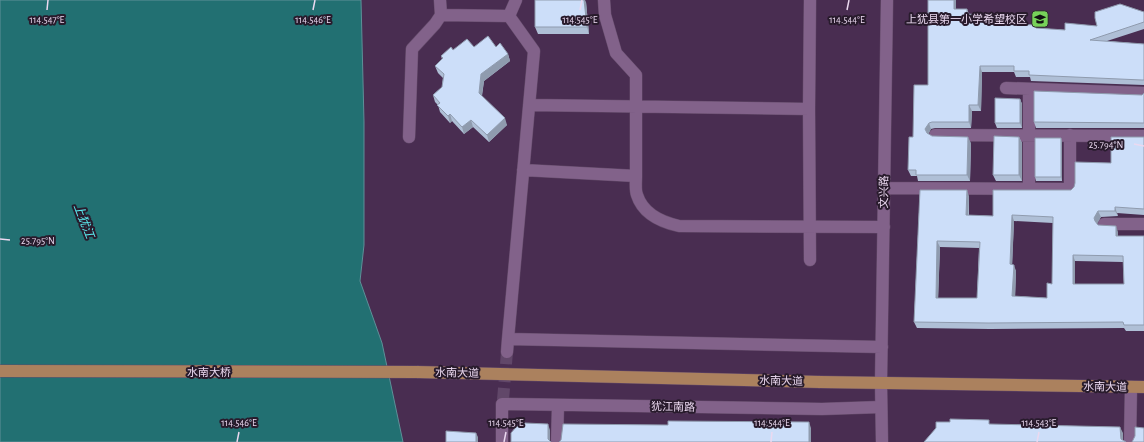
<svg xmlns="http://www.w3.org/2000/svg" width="1144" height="442" viewBox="0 0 1144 442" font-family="'Alegreya Sans','Noto Sans SC',sans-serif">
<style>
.water{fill:#227072;stroke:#5e9098}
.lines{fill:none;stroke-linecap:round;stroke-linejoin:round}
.minor-tunnel{stroke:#614769;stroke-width:12;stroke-dasharray:12 6;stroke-linecap:butt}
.minor-casing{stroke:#644b6a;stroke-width:13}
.major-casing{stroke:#644b6a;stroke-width:13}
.minor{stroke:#82628a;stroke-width:12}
.major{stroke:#ab815e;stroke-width:12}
.major-bridge-casing{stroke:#644b6a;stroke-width:13;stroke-linecap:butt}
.major-bridge{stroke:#ab815e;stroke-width:12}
.wall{fill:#afbfd6;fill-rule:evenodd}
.shaded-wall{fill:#8f9bae}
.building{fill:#ccdef9;stroke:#8f9bae;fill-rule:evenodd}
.ticks{fill:none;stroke:#ebd9f0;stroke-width:1.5}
.labels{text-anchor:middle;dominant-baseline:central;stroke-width:4;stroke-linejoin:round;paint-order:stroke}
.poi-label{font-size:11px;fill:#ebd9f0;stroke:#281b2c;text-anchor:end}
.street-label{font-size:11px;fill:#ebd9f0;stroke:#281b2c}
.water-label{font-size:12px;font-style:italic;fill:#5cebf0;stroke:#281b2c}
.ticks-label{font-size:10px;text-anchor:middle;fill:#ebd9f0;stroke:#281b2c;stroke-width:4;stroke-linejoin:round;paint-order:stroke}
</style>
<rect width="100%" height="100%" fill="#492d51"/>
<path class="water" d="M0 0H361L364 122V245L360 281 382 343 403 442H0Z"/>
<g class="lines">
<path class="minor-tunnel" d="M503 400 507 352"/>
<defs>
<path id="minor" d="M440 0 441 15
M604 0 605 15 616 53 636 75V176
M509 16 516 0
M1006 88 1144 93
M529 105 809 109 810 260
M809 109 810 0
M935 135 1144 136
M409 137 412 49 435 24 441 15 509 16 534 51 508 339
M523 170 636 176C636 182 635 190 637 195 643 214 661 222 679 226L884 227
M884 188 1070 189V135
M1029 189V89
M1104 224H1144
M507 352 508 339 882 347
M502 442V404L822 409 881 407
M557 442 558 406
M882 442 881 383 887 0
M1130 442 1131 387"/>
<path id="major" d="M0 371 417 372
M820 382 1144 387"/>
</defs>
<use href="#minor" class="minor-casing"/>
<use href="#major" class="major-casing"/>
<use href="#minor" class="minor"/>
<use href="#major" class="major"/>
<defs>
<path id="major-bridge" d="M417 372 820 382"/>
</defs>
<use href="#major-bridge" class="major-bridge-casing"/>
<use href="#major-bridge" class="major-bridge"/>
</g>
<path class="wall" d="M956 0V9H967L969 14 1013 24 1037 28 1065 30 1097 26 1144 12V29L1107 41 1144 44V85L1031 81 1030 77H1016L1014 72H982L981 111H972L971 128H935L931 129 928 134 932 136 971 143 970 181H918L917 176H911L908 170 913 137 928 85Z
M586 2 589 34H538L535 27Z
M474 47H496L508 54 510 61 484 81 482 96 507 125 489 142 473 127 464 134 452 121 450 123 440 112 438 105 435 102 433 95 442 87 443 78 438 73 435 66 442 59 441 56 453 50Z
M1144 93V128H1036L1034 122 1142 95Z
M1020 99 1022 104V128H997L995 123Z
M1019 137 1022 143V181H996L993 175Z
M1144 137V215L1117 213 1118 216 1101 217 1097 223 1098 225 1118 232V236H1144V331H1126L1124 328 990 329 917 328 914 322 920 190 969 196V215L993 216 1071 190 1111 163ZM1014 221 1053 223 1052 284 1047 298 1015 296 1016 271 1012 264ZM940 247 979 248 977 298H938ZM1075 261 1123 262 1124 284H1075Z
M1061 138 1062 143V181H1036L1035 177Z"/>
<path class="shaded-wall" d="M584 0H585L586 2 589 34 587 27Z
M954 0H956V15L954 9Z
M508 54 510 61 484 81 481 100 479 93 481 74Z
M980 66 982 72 981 111 978 105Z
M1020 99 1022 104V128L1020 123Z
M969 105 972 111 971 128 969 122Z
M450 114 452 121 450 123 448 116Z
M505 118 507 125 489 142 487 135Z
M471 120 473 127 464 134 462 127Z
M929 123 931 129 928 135 929 139 925 129Z
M968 137 971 143 970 181 967 175Z
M1019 137 1022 143V181L1019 175Z
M1061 138 1062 143V181L1061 177Z
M967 190 969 196 968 221 966 215Z
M1115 207 1118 216 1115 211Z
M1098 211 1101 217 1097 224 1095 221 1094 218Z
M1012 215 1014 221 1012 270 1010 264Z
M1116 226 1118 232V242L1116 236Z
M937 241 940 247 938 304 936 298Z
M1073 255 1075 261V290L1073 284Z
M1014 265 1016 271 1015 302 1012 296Z
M809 422 811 428V442H809Z
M548 424 550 430V442L548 439Z
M1120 427 1123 433V442L1121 439Z
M476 433 478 437V442H476Z"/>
<path class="building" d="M535 0H584L587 27H535Z
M928 0H954V9H967V14L1002 16 1013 24 1036 25V28L1065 30V23L1097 26 1095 18V12L1120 4 1144 12V22L1090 40 1144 44V80H1142L1029 75V71H1014V66H980L978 105H969V122H932L929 123 925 129 927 133 932 136 968 137 967 175H916V170H908L909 137H913L914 85H928Z
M488 36 496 47 500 43 508 54 481 74 479 93 505 118 487 135 471 120 462 127 450 114 448 116 437 105 440 103 433 95 442 87 444 74 435 66 443 58 441 56 451 47 453 50 467 39 474 47Z
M1034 91 1142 95 1144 93V123H1142L1034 122Z
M995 98 1020 99V123H995Z
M994 136 1019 137V175H993Z
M1111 137H1144V209L1115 207V211H1098L1094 218 1095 221 1098 225 1116 226V236H1144V325H1124L1123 322 988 323 914 322 920 190H967L966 215 993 216V190H1071L1074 187 1075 183V162L1111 163ZM1012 215 1053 217 1052 284 1047 283V298L1012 296 1014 265 1010 264ZM937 241 980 242 977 298H936ZM1073 255 1123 256 1124 284H1073Z
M1035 138H1061V177H1035Z
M950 419 989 420V424L1120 427 1121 439 1126 442H924L936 428V422H950Z
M668 421 809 422V442H559L561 440 563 424 668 425Z
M525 423 548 424V439L551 442H511V433L516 427Z
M1135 427 1144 428V442H1132L1135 436Z
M446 431 476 433V442H446Z"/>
<path class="ticks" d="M47 10 48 0M313 10 315 0M580 10 582 0M847 10 849 0M1134 144 1144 146M0 239 10 240M237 442 239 432M504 442 506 432M771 442 772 432M1037 442 1039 432"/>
<defs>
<symbol id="school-square" viewBox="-11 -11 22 22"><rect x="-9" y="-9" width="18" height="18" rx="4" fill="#77d259" stroke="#281b2c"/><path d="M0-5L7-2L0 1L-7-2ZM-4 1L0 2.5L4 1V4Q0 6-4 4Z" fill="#111"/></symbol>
</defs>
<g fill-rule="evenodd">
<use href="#school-square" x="1030" y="9" width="20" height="20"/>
</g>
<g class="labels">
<g class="poi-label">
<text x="1027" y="19">上犹县第一小学希望校区</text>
</g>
<g class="street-label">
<text transform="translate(884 192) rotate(-89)">文兴路</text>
<text x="209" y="372">水南大桥</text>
<text transform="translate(457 373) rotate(1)">水南大道</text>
<text transform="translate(781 381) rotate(1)">水南大道</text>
<text transform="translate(1105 387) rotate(1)">水南大道</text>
<text transform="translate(673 407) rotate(1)">犹江南路</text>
</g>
<g class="water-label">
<text transform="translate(84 221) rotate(69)">上犹江</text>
</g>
</g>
<g class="ticks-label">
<text x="47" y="23">114.547°E</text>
<text x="313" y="23">114.546°E</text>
<text x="580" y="23">114.545°E</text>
<text x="847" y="23">114.544°E</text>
<text x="1106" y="148">25.794°N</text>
<text x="38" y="244">25.795°N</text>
<text x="239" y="426">114.546°E</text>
<text x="506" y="426">114.545°E</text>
<text x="772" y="426">114.544°E</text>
<text x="1039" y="426">114.543°E</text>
</g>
</svg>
